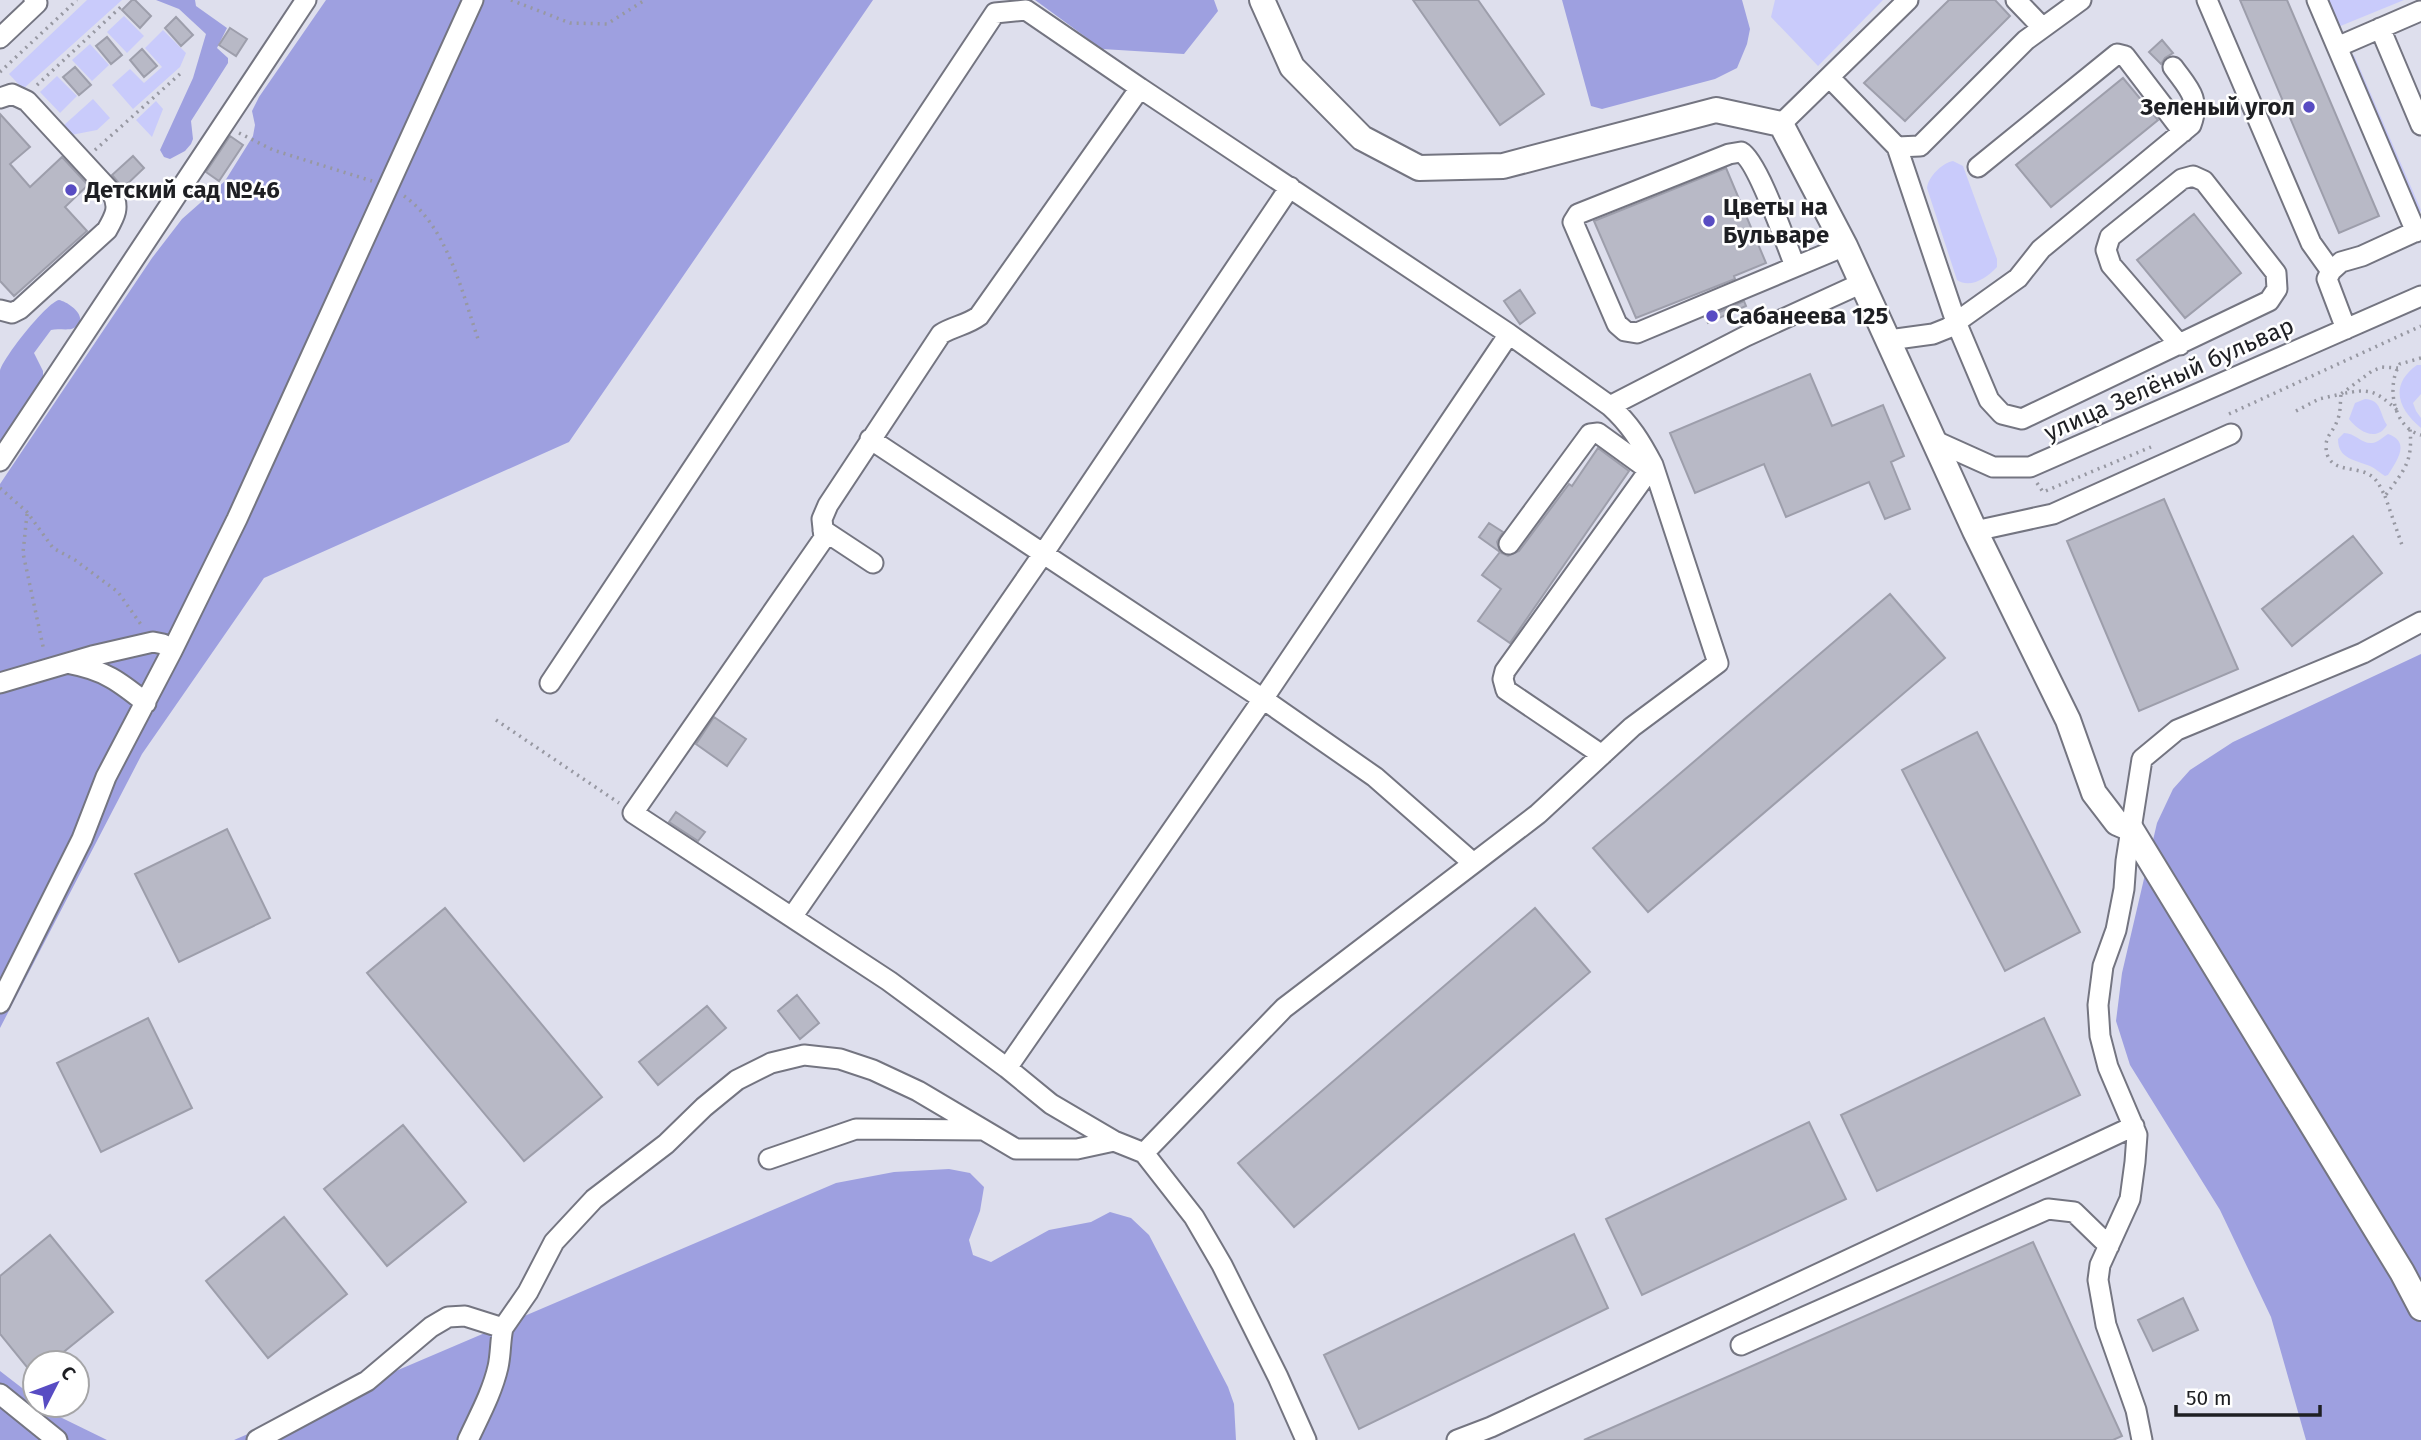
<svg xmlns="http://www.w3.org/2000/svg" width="2421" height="1440" viewBox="0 0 2421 1440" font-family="'Fira Sans',sans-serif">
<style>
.green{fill:#c9cbfb}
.forest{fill:#9ea0e0}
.building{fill:#b8b9c6;stroke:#9d9eab;stroke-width:2}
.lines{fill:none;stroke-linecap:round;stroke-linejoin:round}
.minor-casing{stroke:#747581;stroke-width:23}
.major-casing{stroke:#747581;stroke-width:28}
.path{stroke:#9798a2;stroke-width:3.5;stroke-dasharray:2 5;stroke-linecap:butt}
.minor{stroke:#fff;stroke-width:19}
.major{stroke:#fff;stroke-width:24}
.poi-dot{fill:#584cc3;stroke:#fff;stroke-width:2.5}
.labels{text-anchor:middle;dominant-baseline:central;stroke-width:5;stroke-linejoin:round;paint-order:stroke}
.poi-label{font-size:24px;font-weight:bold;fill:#1e1f23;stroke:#fff;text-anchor:start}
.street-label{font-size:24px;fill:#1e1f23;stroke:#fff}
</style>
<rect width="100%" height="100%" fill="#dedfed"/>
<path class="green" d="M87 0H122L23 89 9 74Z
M1775 0H1883L1818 66 1771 17Z
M2325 0H2404L2338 27Z
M124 16 144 36 127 53 107 32Z
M163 30 186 53 180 67 133 109 112 85 130 69 144 83 162 67 145 48Z
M90 44 109 65 92 81 72 60Z
M2354 55 2421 210 2419 215 2350 57Z
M57 76 77 96 60 113 40 92Z
M93 99 110 118 97 130 71 135 63 126Z
M156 101 163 109 152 137 136 120Z
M1953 161 1963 166 1997 259V267C1987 278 1970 289 1957 280L1927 188C1928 177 1942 163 1953 161Z
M2417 365H2421V394L2413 403 2416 411 2421 418V428C2398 409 2389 385 2417 365Z
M2365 399C2382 400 2379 413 2387 425 2377 442 2359 432 2349 419L2355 403Z
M2344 433C2355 433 2362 444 2372 443 2377 443 2383 437 2388 434 2411 442 2397 460 2388 475L2385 476C2380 473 2375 468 2370 466 2355 460 2338 459 2338 439Z"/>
<path class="forest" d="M156 0H195L196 6 227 28 217 48 228 58V63L191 121 193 139 191 144 185 151 170 159 164 157 160 150 193 78 206 34 179 9Z
M326 0H873L569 442 264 578 142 754 0 1028V484L152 258 182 219 225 181 253 136 255 125 252 111 259 97Z
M1035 0H1214L1218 11 1184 54 1102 49Z
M1562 0H1742L1750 29 1747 44 1737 68 1715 79 1602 109 1591 106Z
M59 300C69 302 91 318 74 328 68 331 58 328 51 330L34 353 43 371V379L0 444C0 423 0 391 0 371 2 359 47 302 59 300Z
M2421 654V1440H2306L2271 1317 2220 1210 2130 1065 2116 1021 2122 973 2157 823 2173 789 2190 770 2233 742Z
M949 1169 970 1173 984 1187 980 1211 969 1240 973 1255 991 1262 1049 1230 1091 1222 1110 1212 1131 1218 1149 1235 1228 1387 1234 1404 1236 1440H234L836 1183 894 1172Z
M0 1371 35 1398V1405H44L60 1417 107 1440H0Z"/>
<path class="building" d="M132 0H135L151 16 140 28 122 10Z
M1413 0H1478L1544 94 1500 125Z
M1949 0H1995L2010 16 1905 121 1864 83Z
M2240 0H2287L2379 216 2339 233Z
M176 17 193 35 181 46 165 28Z
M230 28 247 39 236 56 219 45Z
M107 37 122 55 111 64 96 46Z
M2162 40 2173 53 2165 58 2161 64 2149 52Z
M142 49 157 66 144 77 130 60Z
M75 67 91 85 79 95 63 77Z
M2123 78 2158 120 2051 207 2016 165Z
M0 114 30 147 10 164 30 187 62 157 88 185 65 207 87 231 14 296 0 281Z
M230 136 243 145 219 181 206 172Z
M133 156 144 168 123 188 112 175Z
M1726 168 1766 263 1734 276 1735 279 1636 318 1594 221Z
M2194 214 2241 273 2185 318 2137 260Z
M1520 290 1535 313 1520 324 1504 301Z
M1744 301 1746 306 1708 323 1706 318Z
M1810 374 1832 426 1883 405 1904 456 1891 462 1910 509 1885 519 1869 482 1786 517 1764 464 1695 493 1670 433Z
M1598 448 1629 471 1510 643 1478 621 1501 589 1482 575 1500 552 1508 556 1519 551 1569 484 1572 486Z
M2164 499 2238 669 2139 711 2067 541Z
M1489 523 1503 532 1497 542 1500 552 1479 537Z
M2353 536 2382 573 2292 646 2262 609Z
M1890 594 1945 658 1648 912 1593 848Z
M714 717 746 739 727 766 696 744Z
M1977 732 2080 932 2005 971 1902 770Z
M676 812 705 832 698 841 669 822Z
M227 829 270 918 179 962 135 874Z
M445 908 602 1097 524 1161 367 973Z
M1535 908 1590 972 1294 1227 1238 1163Z
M797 995 819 1023 800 1039 778 1011Z
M707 1006 726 1028 658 1085 639 1062Z
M148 1018 192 1108 101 1152 57 1063Z
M2044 1018 2080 1095 1877 1191 1841 1115Z
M1809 1122 1846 1199 1642 1295 1606 1219Z
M403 1125 466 1202 387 1266 324 1189Z
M284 1217 347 1294 268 1358 206 1281Z
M1574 1234 1608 1308 1359 1429 1324 1355Z
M50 1235 113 1312 50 1363H35V1377L0 1334V1276Z
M2033 1242 2122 1436 2113 1440H1584Z
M2183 1298 2198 1330 2153 1351 2138 1320Z"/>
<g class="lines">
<defs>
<path id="minor" d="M2016 0 2042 27
M2207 0 2311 243 2331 271
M2317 0 2416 232
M2380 28 2421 125
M0 38 37 3 34 0
M2337 47 2420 11
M1830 78 1897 147 1920 146 2026 40 2081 0
M0 98 12 94 27 101 112 193C120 207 115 216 107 230L20 309 12 313 0 310
M1781 124 1908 0
M1897 147 1956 322 1989 400 2002 414 2022 419 2269 301 2277 289 2276 273 2204 181 2193 176 2182 179 2110 237 2106 250 2111 265 2180 345
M1978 167 2117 54 2125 56 2183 132
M1795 266C1786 244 1758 161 1741 152L1729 154 1578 214 1573 222 1617 324 1625 331 1637 333 1845 246
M2346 329 2327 279 2331 271 2341 262 2362 256 2421 229
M1889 340 1933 334 1948 328 2018 278 2041 249 2191 125C2201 98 2188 88 2173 67
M870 439 1263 699 1375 777 1472 862
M1933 440 1993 467H2030L2421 296
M0 461 306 0
M823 530 873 563
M1975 531 2053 514 2231 434
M1509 544 1590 434 1598 433 1649 470
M172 651 237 519 473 0
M71 664C104 670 120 682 146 703
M0 683 92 656 153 642 163 644 172 651 106 777 82 839 0 1003
M550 683 995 13 1026 10 1140 88
M1602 755 1506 690 1503 679 1505 671 1653 465
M792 917 1043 554 1290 187
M1007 1068 1263 699 1509 334
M1144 1153 1284 1008 1538 814 1632 727 1718 663 1653 465C1641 442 1630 424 1610 406
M769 1159 856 1129 984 1130
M1741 1345 2048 1209 2074 1212 2109 1246
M0 1394 57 1440
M257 1440 367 1381 431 1327 448 1317 465 1316 503 1328 528 1292 554 1242 594 1199 666 1144 704 1107 737 1080 771 1063 804 1055 840 1059 873 1070 918 1091 1016 1149H1077L1114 1141
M468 1440C479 1416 492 1393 498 1367 501 1354 500 1341 503 1328
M1306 1440 1278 1377 1222 1265 1194 1217 1144 1153 1114 1141 1051 1104 1007 1068 889 981 633 813 824 538 822 519 828 505 941 334C954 326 967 325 979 316L1140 88 1509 334 1610 406 1746 336 1862 283
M1457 1440 1491 1427 2134 1126
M2142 1440 2136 1410 2106 1325 2098 1280 2100 1265 2130 1199 2135 1162 2137 1135 2108 1067 2100 1036 2098 1005 2103 966 2116 930 2124 889 2126 861 2142 759 2177 730 2363 653 2421 622"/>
<path id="major" d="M1262 0 1292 67 1362 138 1419 168 1503 166 1716 110 1781 124 1845 246 1975 531 2068 720 2094 793 2117 823 2131 829 2402 1272 2421 1308"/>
</defs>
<use href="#minor" class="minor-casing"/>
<use href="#major" class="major-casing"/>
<path class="path" d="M511 0 570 23 607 24 645 0
M0 72 77 0
M37 85 124 4
M239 133 273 150 372 181
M95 150 181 73
M404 196C447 226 462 292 478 339
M2421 358 2400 364C2386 385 2393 428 2421 435
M2397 410C2375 390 2369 388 2341 394 2340 403 2341 413 2337 421 2334 431 2326 435 2326 446 2326 473 2354 466 2368 474 2377 478 2380 487 2385 496 2404 470 2413 463 2410 429
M2296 411 2319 399 2341 394 2372 371 2382 367 2398 368
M2229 414 2421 326
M2037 483 2043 492 2151 447
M0 488 27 512 53 548 75 560 118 592 142 626
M2385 496 2403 548
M27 514 23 553 44 651
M496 720 619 803"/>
<use href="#minor" class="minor"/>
<use href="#major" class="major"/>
</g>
<g class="poi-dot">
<circle cx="2309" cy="107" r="7"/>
<circle cx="71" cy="190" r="7"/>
<circle cx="1709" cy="221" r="7"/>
<circle cx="1712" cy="316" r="7"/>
</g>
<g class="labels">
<g class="poi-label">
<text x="2295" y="107" text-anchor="end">Зеленый угол</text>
<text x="85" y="190">Детский сад №46</text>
<text x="1723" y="207">Цветы на<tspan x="1723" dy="28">Бульваре</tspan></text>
<text x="1726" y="316">Сабанеева 125</text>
</g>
<g class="street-label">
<text transform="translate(2169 379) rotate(-24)">улица Зелёный бульвар</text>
</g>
</g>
<g transform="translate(56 1384) rotate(48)"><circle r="33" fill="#ffffff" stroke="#a5a5a7" stroke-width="2"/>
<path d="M0-5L12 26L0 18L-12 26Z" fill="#584cc3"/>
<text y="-10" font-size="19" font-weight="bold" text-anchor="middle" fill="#1e1f23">С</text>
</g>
<path d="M2176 1405v10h144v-10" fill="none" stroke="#1e1f23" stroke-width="3.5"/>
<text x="2186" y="1405" font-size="21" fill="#1e1f23" stroke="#ffffff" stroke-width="5" paint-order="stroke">50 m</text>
</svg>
